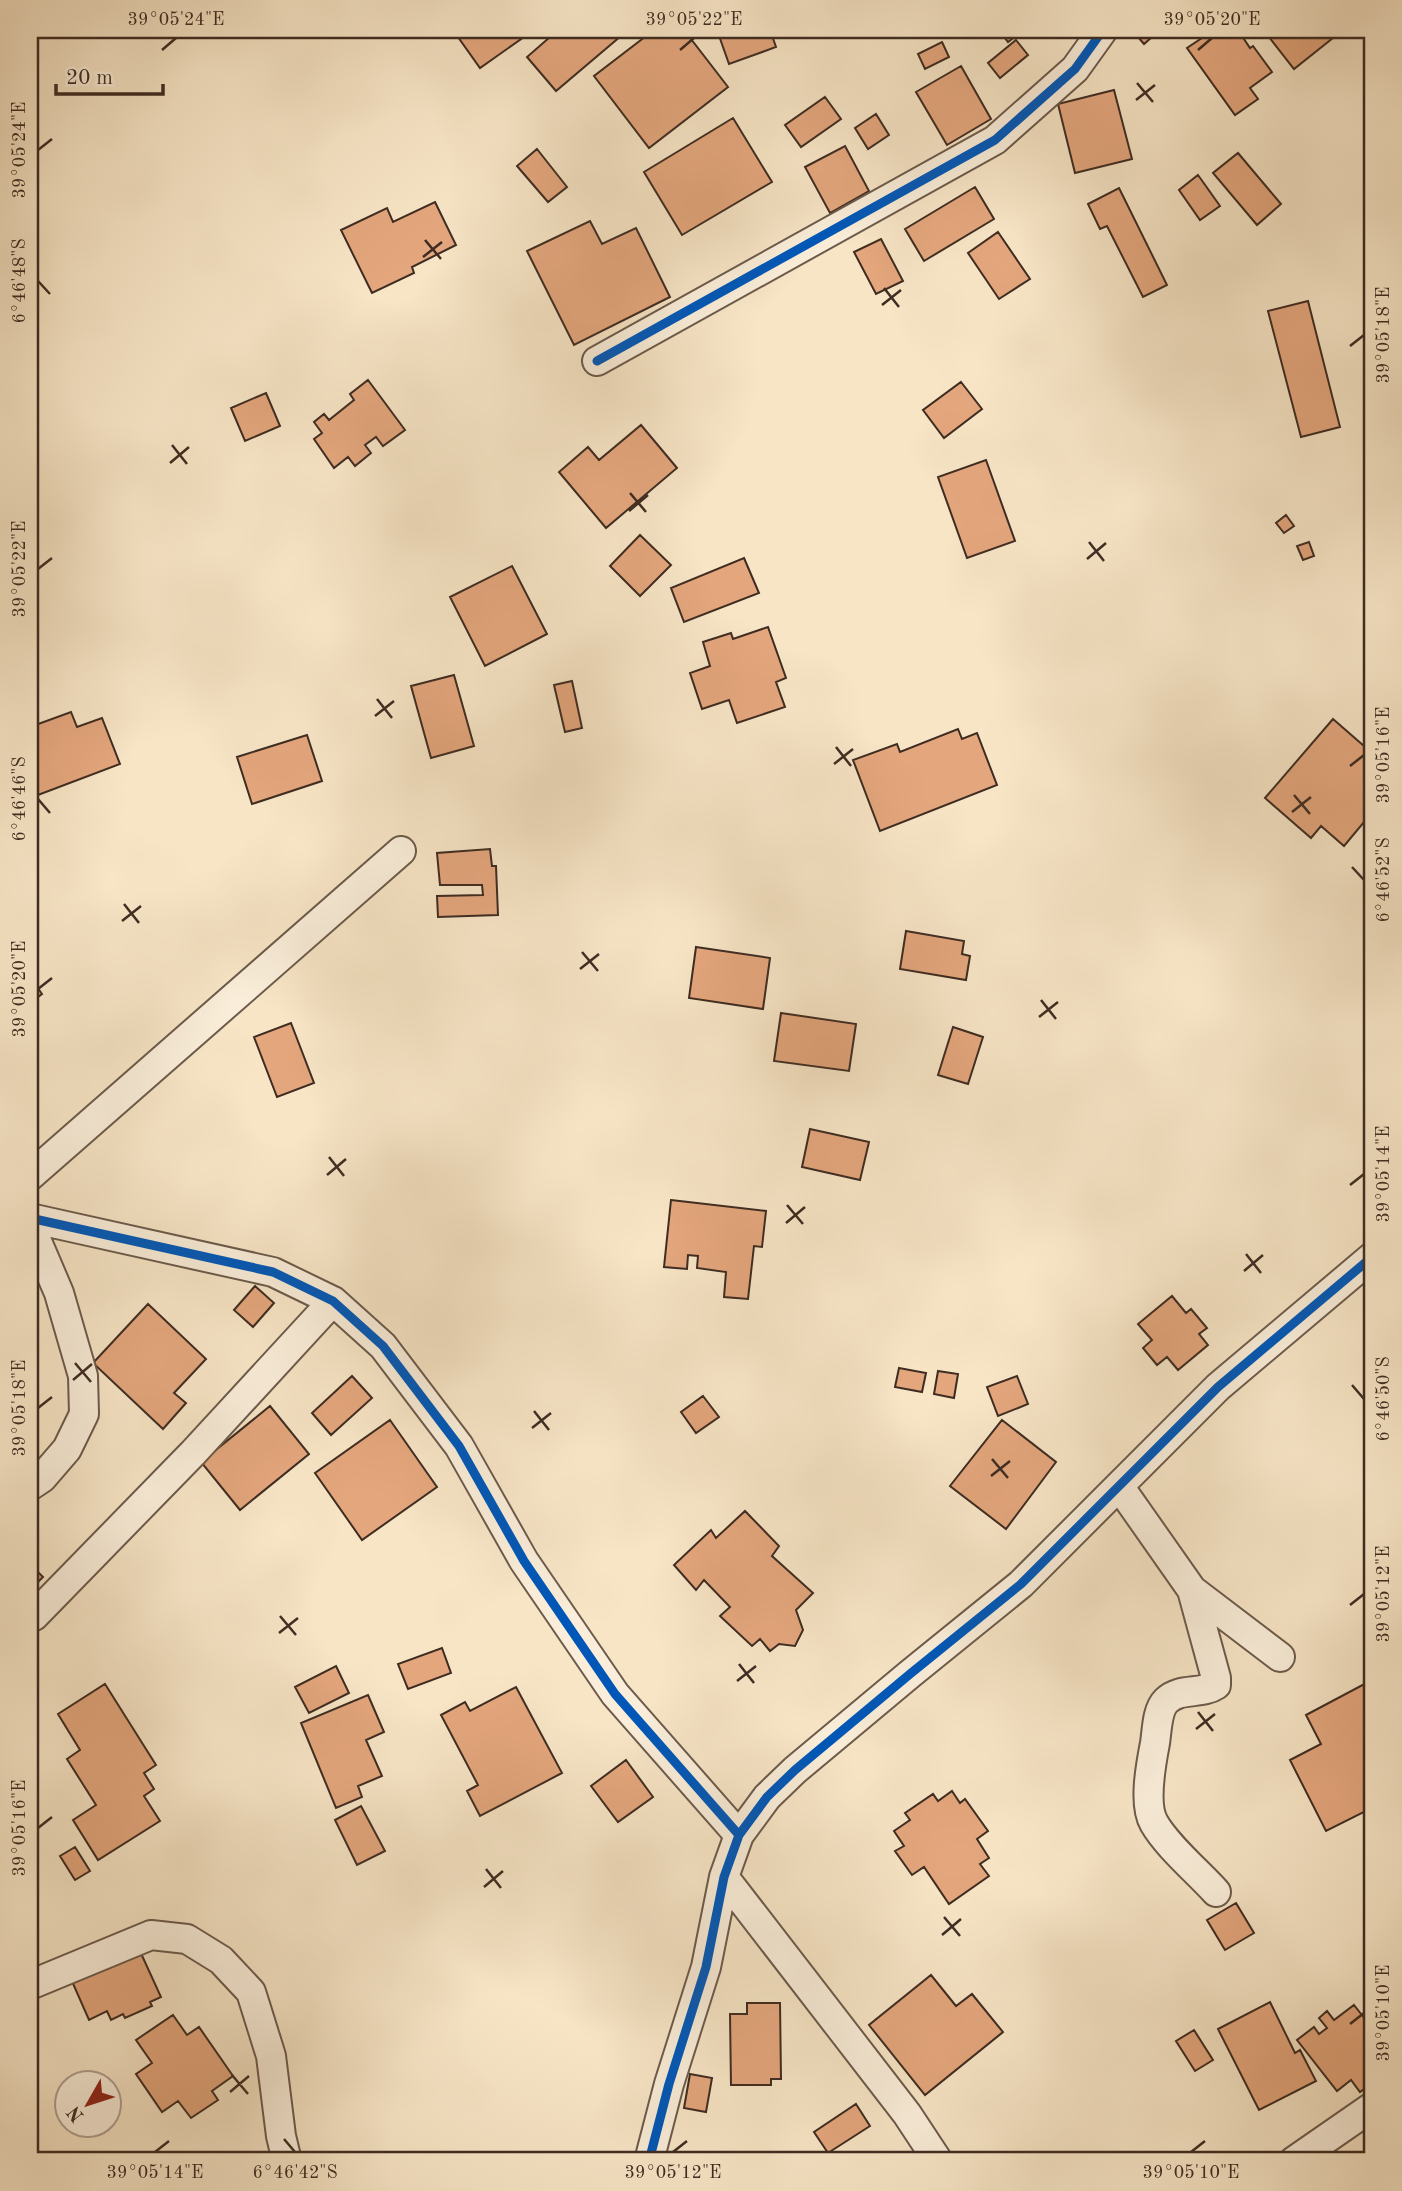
<svg xmlns="http://www.w3.org/2000/svg" width="1402" height="2191" viewBox="0 0 1402 2191" font-family="'Old Standard TT',serif">
<style>
.building{fill:#e4a67d;stroke:#3e2c22;stroke-width:2}
.lines{fill:none;stroke-linecap:round;stroke-linejoin:round}
.street-casing{stroke:#6c5a4b;stroke-width:32}
.street{stroke:#faeeda;stroke-width:28}
.cycleway-casing{stroke:#faeeda;stroke-width:13}
.cycleway{stroke:#0057b8;stroke-width:9}
.ticks{fill:none;stroke:#3e2c22;stroke-width:2.5}
.neatline{fill:none;stroke:#3e2c22;stroke-width:2.5}
.ticks-label{font-size:18px;text-anchor:middle;fill:#3e2c22}
</style>
<rect width="100%" height="100%" fill="#f7e5c6"/>
<filter id="stains"><feTurbulence type="fractalNoise" baseFrequency=".00286" numOctaves="4"/><feColorMatrix values="0 0 0 0 .2 0 0 0 0 .09 0 0 0 0 .02 0 0 0 .5 -.17"/></filter>
<radialGradient id="worn" r=".72"><stop offset=".6" stop-color="#630" stop-opacity="0"/><stop offset="1" stop-color="#630" stop-opacity=".3"/></radialGradient>
<path class="building" d="M453 30H534L480 68Z
M558 30H628L556 91 527 57Z
M654 30H684L728 87 649 148 594 76Z
M717 30H770L776 47 729 64Z
M999 30H1024L1008 42Z
M1132 30H1160L1144 44Z
M1214 30H1238L1250 48 1253 46 1272 72 1250 88 1258 99 1235 115 1187 48Z
M1268 30H1343L1294 69 1265 32Z
M1016 40 1028 55 1000 78 988 63Z
M942 42 949 57 925 69 918 54Z
M961 66 991 119 947 145 916 92Z
M1114 90 1132 159 1075 173 1058 104Z
M825 97 841 119 801 147 785 125Z
M876 114 889 135 868 149 855 128Z
M733 118 772 182 682 235 644 172Z
M845 146 869 191 830 213 805 167Z
M537 149 567 187 548 202 517 166Z
M1238 153 1281 204 1257 225 1213 173Z
M1198 175 1220 206 1200 220 1179 190Z
M975 187 994 219 924 261 905 229Z
M1119 188 1167 285 1143 297 1107 226 1100 229 1088 204Z
M435 202 456 245 412 267 414 273 372 293 341 230 387 208 393 222Z
M590 221 602 244 636 228 670 297 574 345 527 251Z
M998 232 1030 279 999 299 968 253Z
M881 239 903 281 876 294 854 252Z
M1308 301 1340 427 1301 437 1268 311Z
M368 380 405 430 383 446 376 437 365 445 371 453 355 466 348 457 334 468 314 439 322 433 314 422 324 414 329 420 354 400 350 394Z
M961 382 982 409 944 438 923 410Z
M266 393 280 426 245 441 231 408Z
M641 425 677 468 606 528 559 472 588 447 599 460Z
M986 460 1015 541 967 558 938 477Z
M1286 515 1294 526 1284 533 1276 523Z
M640 535 671 565 640 596 610 566Z
M1309 542 1314 556 1303 560 1297 546Z
M744 558 759 593 684 622 671 588Z
M512 566 547 634 485 666 450 597Z
M768 627 786 678 776 682 785 707 737 723 729 700 702 709 690 673 710 666 703 642 731 633 733 639Z
M454 675 474 746 431 758 411 686Z
M572 681 582 728 565 732 554 685Z
M71 712 77 727 102 718 120 764 30 798V727Z
M1333 719 1372 753V830L1364 822 1344 846 1321 826 1311 838 1265 798Z
M958 729 962 739 977 733 997 785 880 831 853 760 897 744 900 752Z
M307 735 322 781 252 804 237 757Z
M490 849 492 866H496L498 915 438 917 437 896 483 895 482 885H440L437 853Z
M906 931 964 941 962 954 970 956 966 980 900 969Z
M696 947 770 958 763 1009 689 998Z
M30 977 42 994 30 1003Z
M781 1013 856 1024 849 1071 774 1061Z
M291 1023 314 1083 277 1097 254 1037Z
M953 1027 983 1037 968 1084 938 1075Z
M810 1129 869 1142 860 1180 802 1167Z
M671 1200 766 1211 762 1247 754 1246 748 1299 724 1297 726 1272 697 1268 698 1256 688 1255 687 1269 664 1267Z
M255 1286 274 1303 253 1327 234 1310Z
M1172 1296 1186 1313 1191 1309 1207 1328 1199 1334 1208 1345 1178 1370 1167 1357 1157 1365 1143 1348 1152 1340 1138 1324Z
M148 1304 206 1359 174 1393 186 1403 163 1429 93 1363Z
M899 1368 926 1373 922 1392 895 1387Z
M938 1371 958 1374 954 1398 934 1394Z
M352 1376 372 1398 331 1435 312 1413Z
M1017 1376 1028 1404 998 1416 987 1387Z
M703 1396 719 1417 696 1433 681 1412Z
M270 1406 309 1454 240 1510 201 1462Z
M390 1420 437 1487 362 1540 315 1473Z
M1002 1420 1056 1462 1006 1529 950 1486Z
M745 1511 779 1546 772 1556 813 1593 796 1610 803 1630 795 1646 779 1644 770 1651 760 1639 752 1646 720 1616 730 1607 704 1580 696 1590 674 1565 711 1530 716 1538Z
M30 1564 43 1577 30 1590Z
M442 1648 451 1673 408 1689 398 1664Z
M336 1666 349 1693 309 1713 295 1687Z
M1372 1680V1771L1365 1775 1372 1789V1808L1326 1831 1290 1760 1321 1744 1306 1715Z
M105 1684 156 1765 144 1773 154 1789 144 1796 160 1821 98 1860 73 1820 96 1805 67 1759 80 1750 58 1714Z
M516 1687 562 1773 480 1816 467 1791 478 1785 441 1715 465 1702 470 1711Z
M368 1695 384 1732 366 1740 382 1776 358 1786 362 1797 336 1808 301 1723Z
M626 1760 653 1797 618 1822 591 1786Z
M952 1791 960 1803 965 1799 988 1831 977 1839 989 1858 980 1864 989 1876 949 1904 924 1867 912 1875 895 1851 904 1846 894 1831 910 1820 905 1813 933 1794 938 1801Z
M361 1806 385 1851 357 1865 335 1820Z
M75 1847 90 1871 75 1880 60 1856Z
M1236 1903 1254 1933 1225 1950 1207 1920Z
M139 1949 161 1997 150 2002 152 2006 125 2018 123 2014 111 2020 107 2011 89 2020 71 1979Z
M931 1975 956 2006 972 1994 1003 2032 925 2095 869 2025Z
M1270 2002 1295 2053 1300 2050 1316 2081 1259 2110 1218 2029Z
M747 2003H780L781 2079H771V2085H731L730 2014H747Z
M1354 2005 1369 2024 1372 2021V2083L1360 2092 1351 2080 1337 2091 1297 2040 1314 2027 1319 2034 1327 2028 1319 2018 1327 2011 1334 2020Z
M173 2015 187 2035 199 2027 233 2076 212 2091 218 2100 191 2118 178 2101 162 2112 136 2074 152 2063 136 2040Z
M1194 2030 1213 2060 1195 2071 1176 2041Z
M690 2074 712 2078 706 2112 684 2108Z
M856 2104 870 2126 828 2153 814 2132Z"/>
<g class="lines">
<defs>
<path id="street" d="M597 361 995 140 1075 69 1103 30
M30 1176 401 851
M30 1218 273 1272 333 1301 383 1346 459 1446 524 1561 615 1694 739 1835
M30 1225 59 1293 83 1376 84 1414 67 1449 42 1478 30 1486
M1119 1486 1192 1590 1280 1657
M1192 1590 1216 1678V1685C1201 1695 1180 1687 1166 1701 1157 1710 1157 1730 1155 1743 1151 1764 1143 1804 1154 1823 1167 1846 1198 1872 1216 1892
M34 1616 193 1453 333 1301
M724 1877 907 2114 938 2161
M30 1985 151 1935 187 1939 221 1960 251 1992 271 2056 281 2136 287 2161
M649 2161 669 2084 706 1967 724 1877 739 1835 767 1797 795 1770 910 1674 1021 1584 1218 1387 1372 1257
M1294 2161 1372 2107"/>
</defs>
<use href="#street" class="street-casing"/>
<use href="#street" class="street"/>
<defs>
<path id="cycleway" d="M597 361 995 140 1075 69 1103 30
M30 1218 273 1272 333 1301 383 1346 459 1446 524 1561 615 1694 739 1835
M649 2161 669 2084 706 1967 724 1877 739 1835 767 1797 795 1770 910 1674 1021 1584 1218 1387 1372 1257"/>
</defs>
<use href="#cycleway" class="cycleway-casing"/>
<use href="#cycleway" class="cycleway"/>
</g>
<path class="ticks" d="M162 50 176 38M680 50 694 38M1198 50 1212 38M1137 83 1153 102M1136 100 1155 85M38 150 52 139M425 240 441 259M423 257 442 242M38 281 50 294M884 288 899 307M882 305 901 290M1350 346 1364 335M172 445 187 464M170 463 189 447M630 493 646 512M629 511 648 495M1089 542 1104 561M1087 559 1106 543M38 569 52 558M377 699 392 718M375 716 394 701M836 747 851 766M834 764 853 749M1350 766 1364 755M1294 795 1310 814M38 799 50 813M1292 812 1311 797M1352 867 1364 880M124 904 139 923M122 921 141 906M582 952 598 971M580 969 599 954M38 989 52 978M1041 1000 1056 1019M1039 1017 1058 1002M329 1157 344 1176M327 1175 346 1159M1350 1185 1364 1174M787 1205 803 1224M786 1223 805 1207M1246 1254 1261 1273M1244 1271 1263 1255M75 1363 91 1382M73 1380 92 1364M1352 1385 1364 1399M38 1408 52 1397M534 1411 549 1430M532 1428 551 1413M992 1459 1008 1478M991 1476 1010 1461M1350 1605 1364 1594M280 1616 296 1635M279 1633 298 1618M739 1664 754 1683M737 1681 756 1666M1198 1712 1213 1731M1196 1729 1215 1714M38 1828 52 1817M486 1869 501 1888M484 1887 503 1871M944 1917 960 1936M942 1935 961 1919M1350 2024 1364 2013M232 2075 248 2094M230 2092 249 2076M284 2139 295 2152M155 2152 169 2141M673 2152 687 2141M1191 2152 1205 2141"/>
<rect width="1402" height="2191" fill="none" stroke="#f7e5c6" stroke-width="77"/>
<g transform="translate(88 2104) rotate(231)"><circle r="33" fill="#faeeda" stroke="#afa090" stroke-width="2"/>
<path d="M0-5L12 26L0 18L-12 26Z" fill="#8f2418"/>
<text y="-10" font-size="19" font-weight="bold" text-anchor="middle" fill="#3e2c22">N</text>
</g>
<path d="M56 84v10h107v-10" fill="none" stroke="#3e2c22" stroke-width="3.5"/>
<text x="66" y="84" font-size="21" fill="#3e2c22" stroke="#faeeda" stroke-width="5" paint-order="stroke">20 m</text>
<rect x="38" y="38" width="1326" height="2114" class="neatline"/>
<g class="ticks-label">
<text x="176" y="25">39°05'24"E</text>
<text x="694" y="25">39°05'22"E</text>
<text x="1212" y="25">39°05'20"E</text>
<text transform="translate(19 150) rotate(-90)" y="6">39°05'24"E</text>
<text transform="translate(19 281) rotate(-90)" y="6">6°46'48"S</text>
<text transform="translate(1383 335) rotate(-90)" y="6">39°05'18"E</text>
<text transform="translate(19 569) rotate(-90)" y="6">39°05'22"E</text>
<text transform="translate(1383 755) rotate(-90)" y="6">39°05'16"E</text>
<text transform="translate(19 799) rotate(-90)" y="6">6°46'46"S</text>
<text transform="translate(1383 880) rotate(-90)" y="6">6°46'52"S</text>
<text transform="translate(19 989) rotate(-90)" y="6">39°05'20"E</text>
<text transform="translate(1383 1174) rotate(-90)" y="6">39°05'14"E</text>
<text transform="translate(1383 1399) rotate(-90)" y="6">6°46'50"S</text>
<text transform="translate(19 1408) rotate(-90)" y="6">39°05'18"E</text>
<text transform="translate(1383 1594) rotate(-90)" y="6">39°05'12"E</text>
<text transform="translate(19 1828) rotate(-90)" y="6">39°05'16"E</text>
<text transform="translate(1383 2013) rotate(-90)" y="6">39°05'10"E</text>
<text x="155" y="2178">39°05'14"E</text>
<text x="295" y="2178">6°46'42"S</text>
<text x="673" y="2178">39°05'12"E</text>
<text x="1191" y="2178">39°05'10"E</text>
</g>
<rect width="100%" height="100%" filter="url(#stains)"/>
<rect width="100%" height="100%" fill="url(#worn)"/>
</svg>
